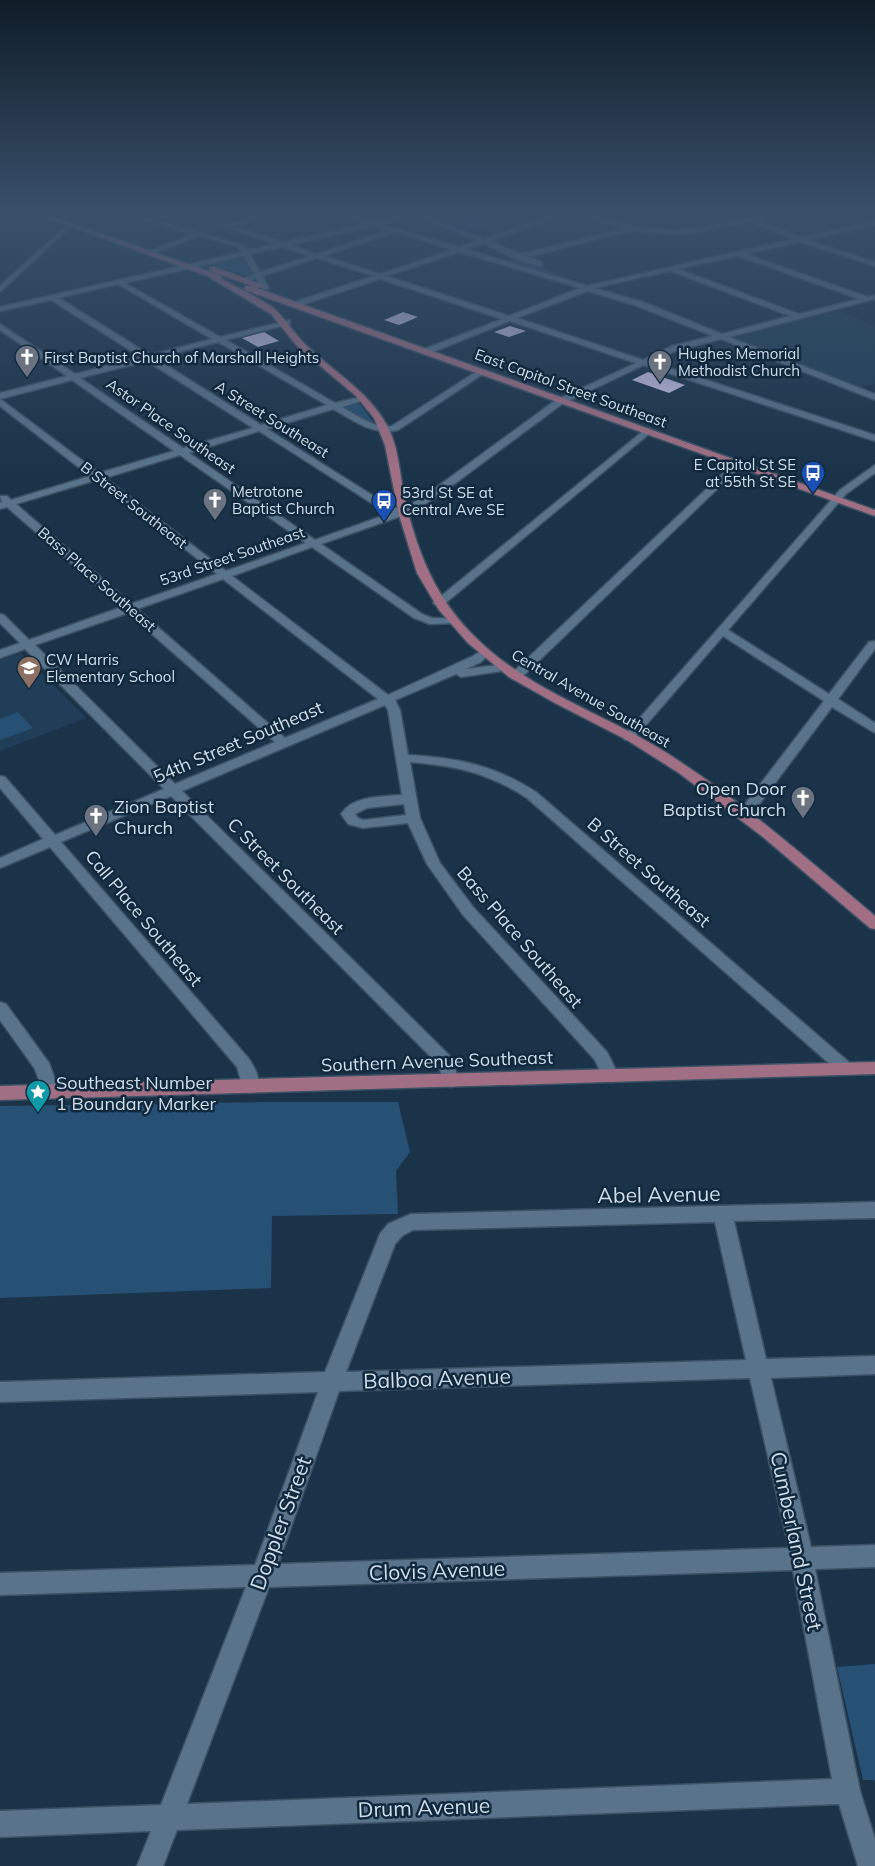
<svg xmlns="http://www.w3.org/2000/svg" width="875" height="1866" viewBox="0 0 875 1866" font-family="Mulish,sans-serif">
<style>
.built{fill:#203e57}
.green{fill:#265074}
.building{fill:#c7c1e4}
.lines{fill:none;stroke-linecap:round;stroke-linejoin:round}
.minor-casing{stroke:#3c5163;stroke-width:3}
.major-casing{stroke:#3c5163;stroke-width:3}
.minor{fill:#59738b;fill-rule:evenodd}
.major{fill:#a16f84;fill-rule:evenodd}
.labels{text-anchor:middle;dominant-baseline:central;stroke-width:5;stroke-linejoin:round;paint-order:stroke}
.far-poi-label{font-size:15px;fill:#d0deeb;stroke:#11293d;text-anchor:start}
.far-street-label{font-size:15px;fill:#d0deeb;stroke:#11293d}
.street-label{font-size:18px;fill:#d0deeb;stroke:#11293d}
.poi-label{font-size:18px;fill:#d0deeb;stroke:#11293d;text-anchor:start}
.near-street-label{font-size:21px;fill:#d0deeb;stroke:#11293d}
</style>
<rect width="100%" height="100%" fill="#1b3348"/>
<path class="built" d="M839 311 875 326V384L859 388 727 336Z
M21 653 86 718 0 751V660Z"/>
<path class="green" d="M418 211H529L464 231Z
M242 256 252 275 246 276 210 264Z
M518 259H522L572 280 508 262Z
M352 403H359L373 422 370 423 343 407Z
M18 712 33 728 0 740V719Z
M270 1102H398L410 1152 396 1171 398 1214 272 1216 271 1288 0 1298V1106Z
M875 1664V1783L874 1780H863L837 1667Z"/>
<path class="building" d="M403 312 418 317 399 325 384 320Z
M510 326 526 331 509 337 494 332Z
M264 332 279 341 258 347 242 338Z
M648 372 685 385 669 393 632 380Z"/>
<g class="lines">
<defs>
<path id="minor" d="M74 211H84L63 218 60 216Z
M111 211C123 211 135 218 147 218 158 218 170 211 182 211L154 220 240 244 248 250 275 244 223 226 271 211H281L233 226 283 242 366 224 328 211H337L374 222 410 214 407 211H415L484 239 565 211H575L633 226 673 230 714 226 776 211H787L757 220 801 237 875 221V225L808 240 875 262V266L800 242 746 254 868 297 875 295V299L729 337 875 394V400L721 339 678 350 651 362 875 435V441L644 365 562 404 434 499 407 514 321 544 422 614 432 618 458 619 460 621 458 623 430 624 414 618 312 547 232 576 388 695 473 656 484 649 490 653 481 662 466 669 506 664 508 667 502 671 461 677 456 674 395 700 400 710 408 755C458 758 494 765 536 792L851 1064 853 1068 851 1072 845 1074 839 1072 527 798C487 772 456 766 410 762L420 818 440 863 473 907 607 1052 619 1076 617 1081 611 1082 605 1081 595 1060 463 915 427 864 408 823 363 828 348 824 341 814C354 795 382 797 402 795L388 710 385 705 182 791 451 1057 459 1081 457 1086 451 1087 445 1086 438 1064 171 796 61 842 249 1059C255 1068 262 1080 256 1091L250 1093 244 1091 237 1067 50 847 0 868V858L43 839 0 788V776L5 777 55 835 164 789 25 649 0 658V650L20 643 0 623V614L4 615 29 640 122 607 7 507 0 509V503L2 502 0 496H7L11 500 90 476 0 406V399L99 473 174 451 72 380 0 399V393L67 376 0 330V324L75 374 141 357 51 300 0 311V307L242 252 236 246 199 236 152 254H148V252L192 234ZM569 214 625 228 521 254 490 241ZM417 216 477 241 459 247 382 224ZM750 222 793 239 587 286 466 249 483 243 515 259 539 266H542V262L528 257 634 230 660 234H686ZM373 226 388 230 317 254 291 245ZM395 232 452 250 380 274 324 256ZM282 247 310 256 260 272 250 254ZM459 252 580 288 509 316 387 276ZM244 256 254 274 240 280 244 282 256 278 262 290H265L269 288 262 276 317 258 373 276 292 303 291 305 295 307 380 279 502 319 422 350V354H428L510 321 636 363 556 400 426 495 402 509 391 507 267 429 333 409C355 421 373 436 398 430L486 372 479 370 392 426C374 429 357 415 342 407L364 400V396L335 403 226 340 290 324V320L220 337 125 283ZM738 256 859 299 799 314 678 269ZM670 271 790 316 722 334 643 302 594 288ZM118 284 212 339 150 355 59 298ZM588 291 637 306 713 336 672 346 643 360 517 318ZM218 342 327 405 261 425 155 358ZM147 361 253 428 183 448 80 378ZM259 431 384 511 391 513 315 540 189 453ZM180 455 306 543 226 571 105 478ZM96 480 217 574 131 604 16 504ZM223 579 378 699 285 738 137 609ZM128 613 275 742 175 784 35 645ZM404 804 406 815 363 820 358 818 355 814 367 808Z
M68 224 73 225 0 292V286Z
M647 428 650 429V433L443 605H435L433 603 435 601Z
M738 461 743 464 741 466 520 679H512L510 676 512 673 735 462Z
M875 465V473L846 494 728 630 829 694 869 642 875 641V649L838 699 875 723V733L832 707 749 818H739L737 815 739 812 824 701 723 636 633 740H625L623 737 840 490Z
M0 1002 6 1004 49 1063 59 1091 57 1096 51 1098 45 1096 35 1069 0 1020Z
M875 1202V1218L734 1221 766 1359 875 1356V1374L771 1378 811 1547 875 1545V1567L815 1569 860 1791 875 1839V1866H858L839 1804 177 1830 163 1866H137L151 1831 0 1837V1811L161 1805 246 1587 0 1595V1573L255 1565 318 1392 0 1402V1382L325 1372 380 1234 388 1224 411 1214ZM715 1222 746 1360 346 1372 395 1244 402 1236 413 1230ZM750 1378 789 1548 278 1564 339 1391ZM793 1570 832 1779 187 1804 269 1587Z"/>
<path id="major" d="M28 211H37L222 276V279C239 288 256 296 272 307 285 317 292 331 303 342 333 373 374 393 391 434 399 453 400 475 404 495 416 549 434 597 475 637 526 688 596 711 657 747 735 795 805 857 875 916V929L870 928 763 837 679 773 627 740 555 703 509 677 468 643 439 610 417 573 399 515 385 445 374 418 356 396 298 347 271 314 207 276Z
M209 267H215L265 286 258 288 209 271Z
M245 286H251L875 510V516L245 290Z
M875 1062V1074L0 1100V1086Z"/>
</defs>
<use href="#minor" class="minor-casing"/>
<use href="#major" class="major-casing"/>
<use href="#minor" class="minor"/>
<use href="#major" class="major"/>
</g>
<linearGradient id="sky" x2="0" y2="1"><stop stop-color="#0f1c28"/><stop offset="0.45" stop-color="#39506a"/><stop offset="1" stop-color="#39506a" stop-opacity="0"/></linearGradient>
<rect width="875" height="472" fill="url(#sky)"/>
<defs>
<symbol id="church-pin" viewBox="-11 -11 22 30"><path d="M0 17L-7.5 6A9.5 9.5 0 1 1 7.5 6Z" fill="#6b7280" stroke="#11293d"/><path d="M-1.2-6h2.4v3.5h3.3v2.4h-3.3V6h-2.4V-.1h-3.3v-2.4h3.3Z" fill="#fff"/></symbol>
<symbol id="bus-pin" viewBox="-11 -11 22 30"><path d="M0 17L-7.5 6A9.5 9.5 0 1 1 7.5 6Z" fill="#1a4fb4" stroke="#11293d"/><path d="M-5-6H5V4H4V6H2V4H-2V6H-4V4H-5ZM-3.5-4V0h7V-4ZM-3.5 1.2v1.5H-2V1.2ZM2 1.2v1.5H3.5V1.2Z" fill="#fff"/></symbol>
<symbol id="school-pin" viewBox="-11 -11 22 30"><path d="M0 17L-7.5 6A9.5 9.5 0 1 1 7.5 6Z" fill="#8d6e63" stroke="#11293d"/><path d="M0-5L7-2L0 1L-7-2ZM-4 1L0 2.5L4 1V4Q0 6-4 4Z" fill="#fff"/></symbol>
<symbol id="sight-pin" viewBox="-11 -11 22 30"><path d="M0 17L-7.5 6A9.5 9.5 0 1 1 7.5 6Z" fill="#0f9aa8" stroke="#11293d"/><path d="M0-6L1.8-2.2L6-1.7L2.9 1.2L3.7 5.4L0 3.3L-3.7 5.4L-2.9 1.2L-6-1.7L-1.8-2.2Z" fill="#fff"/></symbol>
</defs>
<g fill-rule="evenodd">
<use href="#church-pin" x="13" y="343" width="28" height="38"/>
<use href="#church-pin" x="646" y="348" width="28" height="38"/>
<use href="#bus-pin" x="799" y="459" width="28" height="38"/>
<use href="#church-pin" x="201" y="486" width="28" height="38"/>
<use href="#bus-pin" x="370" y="487" width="28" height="38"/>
<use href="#school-pin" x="15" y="654" width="28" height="38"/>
<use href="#church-pin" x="789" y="784" width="28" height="38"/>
<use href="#church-pin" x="82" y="802" width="28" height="38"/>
<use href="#sight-pin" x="24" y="1078" width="28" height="38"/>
</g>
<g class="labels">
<g class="far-poi-label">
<text x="678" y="353">Hughes Memorial<tspan x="678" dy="17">Methodist Church</tspan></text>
<text x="44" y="357">First Baptist Church of Marshall Heights</text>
<text x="796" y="464" text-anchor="end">E Capitol St SE<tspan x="796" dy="17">at 55th St SE</tspan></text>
<text x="232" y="491">Metrotone<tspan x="232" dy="17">Baptist Church</tspan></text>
<text x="402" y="492">53rd St SE at<tspan x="402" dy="17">Central Ave SE</tspan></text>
<text x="46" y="659">CW Harris<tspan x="46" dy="17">Elementary School</tspan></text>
</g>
<g class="far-street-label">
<text transform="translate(571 388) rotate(20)">East Capitol Street Southeast</text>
<text transform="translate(272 419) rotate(32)">A Street Southeast</text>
<text transform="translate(171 426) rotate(35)">Astor Place Southeast</text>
<text transform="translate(134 505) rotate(38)">B Street Southeast</text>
<text transform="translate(232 556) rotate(-19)">53rd Street Southeast</text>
<text transform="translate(97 579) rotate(41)">Bass Place Southeast</text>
<text transform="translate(591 698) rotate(30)">Central Avenue Southeast</text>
</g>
<g class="street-label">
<text transform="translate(238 742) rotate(-23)">54th Street Southeast</text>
<text transform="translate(649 872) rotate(41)">B Street Southeast</text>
<text transform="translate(286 876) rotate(45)">C Street Southeast</text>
<text transform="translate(144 918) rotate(50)">Call Place Southeast</text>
<text transform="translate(520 937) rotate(49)">Bass Place Southeast</text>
<text transform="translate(437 1061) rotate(-2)">Southern Avenue Southeast</text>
</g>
<g class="poi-label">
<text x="786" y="788" text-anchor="end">Open Door<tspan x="786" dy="21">Baptist Church</tspan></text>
<text x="114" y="806">Zion Baptist<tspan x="114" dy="21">Church</tspan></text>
<text x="56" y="1082">Southeast Number<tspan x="56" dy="21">1 Boundary Marker</tspan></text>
</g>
<g class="near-street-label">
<text transform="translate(659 1194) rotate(-1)">Abel Avenue</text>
<text transform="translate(437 1378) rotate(-2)">Balboa Avenue</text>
<text transform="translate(280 1523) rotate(-70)">Doppler Street</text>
<text transform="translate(797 1541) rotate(78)">Cumberland Street</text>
<text transform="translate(437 1570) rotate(-2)">Clovis Avenue</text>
<text transform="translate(424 1807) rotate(-2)">Drum Avenue</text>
</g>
</g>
</svg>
